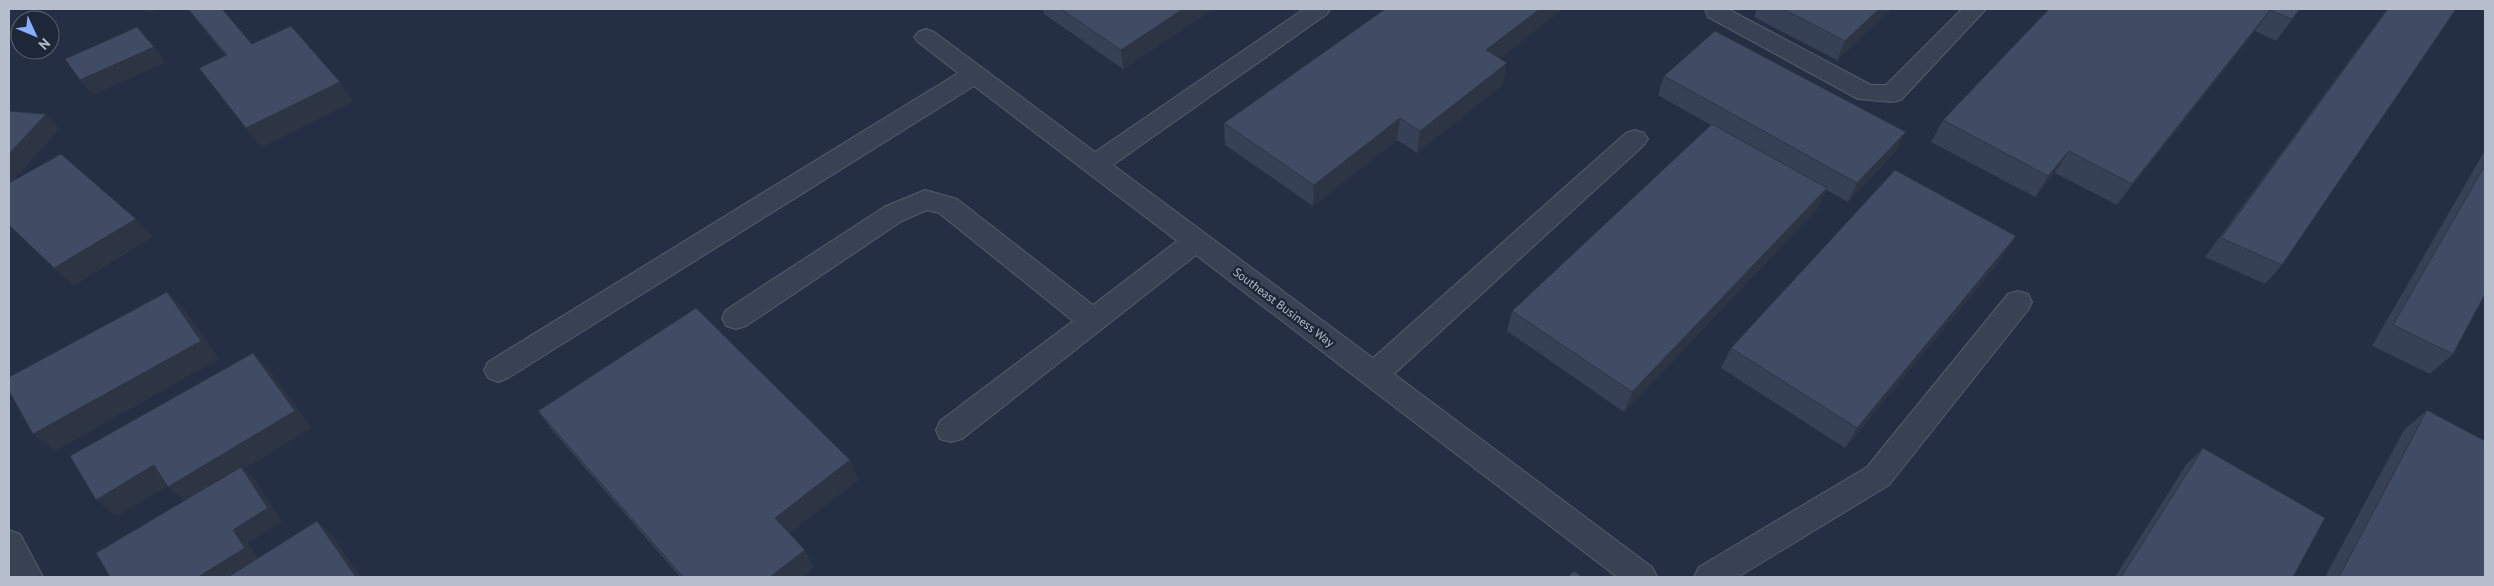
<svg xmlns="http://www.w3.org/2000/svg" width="2494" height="586" viewBox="0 0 2494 586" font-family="'PT Sans',sans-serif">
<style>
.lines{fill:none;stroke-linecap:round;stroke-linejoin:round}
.minor-casing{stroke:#545d6c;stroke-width:2}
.minor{fill:#394252;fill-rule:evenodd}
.wall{fill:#374155}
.shaded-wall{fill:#2d3545}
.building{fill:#404c63;stroke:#2d3545}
.labels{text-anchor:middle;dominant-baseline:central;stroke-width:5;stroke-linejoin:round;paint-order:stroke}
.street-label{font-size:12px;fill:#b6bdcc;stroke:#1d2737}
</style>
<rect width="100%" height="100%" fill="#242f43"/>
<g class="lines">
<defs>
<path id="minor" d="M1304 9H1330L1327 14 1113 165 1373 358 1626 133 1635 130 1644 133 1648 139 1644 145 1394 374 1652 567 1657 577H1617L1196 255 962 439 951 442 940 439 936 430 940 421 1073 321 939 213 927 210 902 221 746 326 736 329 726 326 722 318 726 310 884 207 925 190 957 199 1093 305 1177 241 974 86 508 378 498 382 488 378 484 370 488 362 958 73 918 42 914 37 918 32 926 29 934 32 1095 152Z
M1705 9H1728L1871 85H1886L1962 9H1986L1901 100 1892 102 1858 99 1708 17Z
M2018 291 2028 294 2032 302 2028 310 1889 485 1738 577H1694L1699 567 1867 467 2008 294Z
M9 530 20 534 43 577H10Z"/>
</defs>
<use href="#minor" class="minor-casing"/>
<use href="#minor" class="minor"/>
</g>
<path class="wall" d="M188 9 252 44 353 101 261 147 199 68 226 56Z
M1043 9H1213L1123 69 1044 14Z
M1757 9H1891L1837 60 1754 17Z
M2049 9H2300L2276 41 2255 31 2117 205 2055 173 2035 197 1931 142 1943 120Z
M2387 9H2456L2282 265 2265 284 2205 257Z
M1500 58 1503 84 1417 153 1397 140 1313 206 1225 145 1224 123Z
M1664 76 1896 151 1848 202 1826 190 1817 209 1624 412 1507 331 1512 311 1711 125 1658 95Z
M2485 150V294L2453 354 2430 374 2372 346Z
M2003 257 1845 448 1721 368 1731 348Z
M2427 410 2485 577H2325L2404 430Z
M538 411 850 460 858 480 789 533 814 568 803 577H680L552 430Z
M2203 448 2293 577H2115L2186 465Z"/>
<path class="shaded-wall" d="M144 9H158L148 13Z
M1183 9H1213L1123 69 1121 50Z
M1540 9H1563L1483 72 1486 50Z
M1879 9H1891L1837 60 1845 41Z
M2270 10 2255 31 2117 205 2132 184Z
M154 47 166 62 93 95 80 80Z
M1507 63 1503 84 1417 153 1420 131Z
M340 82 353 101 261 147 246 128Z
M46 114 60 129 9 185V154Z
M1400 118 1397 140 1313 206 1314 185Z
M1906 132 1896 151 1848 202 1857 183Z
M2069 151 2055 173 2035 197 2048 176Z
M1827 188 1817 209 1624 412 1632 392Z
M136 219 153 237 73 286 54 268Z
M2016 236 2003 257 1845 448 1857 428Z
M167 292 185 310 219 359 55 451 33 434Z
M253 353 270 371 312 428 244 469 255 480 282 522 248 543 260 561 233 577H198L233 530 187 503 168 487Z
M850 460 858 480 785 536 775 518Z
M154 465 174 482 117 516 96 500Z
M317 521 331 534 361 577H356Z
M805 550 814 568 803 577H770Z"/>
<path class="building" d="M188 9H222L252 44 291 26 340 82 246 128 199 68 227 55Z
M1061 9H1183L1121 50Z
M1385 9H1540L1486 50 1507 63 1420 131 1400 118 1314 185 1224 123Z
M1783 9H1879L1845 41Z
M2049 9H2300L2292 19 2270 10 2132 184 2069 151 2048 176 1943 120Z
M2388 9H2456L2282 265 2221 238Z
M137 27 154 47 80 80 65 59Z
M1715 31 1906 132 1857 183 1664 76Z
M9 111 46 114 9 154Z
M1712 124 1827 188 1632 392 1512 311Z
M61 154 136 219 54 268 9 225V183Z
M2485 165V294L2453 354 2393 325Z
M1895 170 2016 236 1857 428 1731 348Z
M167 292 201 341 33 434 9 391V377Z
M696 308 850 460 775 518 805 550 770 577H683L538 411Z
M253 353 295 411 168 487 154 465 96 500 70 456Z
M2427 410 2485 441V577H2339Z
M2203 448 2325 518 2293 577H2121Z
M241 467 268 508 233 530 245 548 198 577H110L96 553Z
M317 521 356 577H228Z
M1574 571 1582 577H1568Z"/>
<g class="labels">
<g class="street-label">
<text transform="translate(1284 307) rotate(37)">Southeast Business Way</text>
</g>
</g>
<rect width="2494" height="586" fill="none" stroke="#b6bdcc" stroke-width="20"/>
<g transform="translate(35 35) rotate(134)"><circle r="24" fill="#1d2737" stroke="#5a6373"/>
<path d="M0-4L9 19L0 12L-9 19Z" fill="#89affe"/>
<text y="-8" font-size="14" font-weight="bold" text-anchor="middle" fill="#b6bdcc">N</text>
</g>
</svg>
